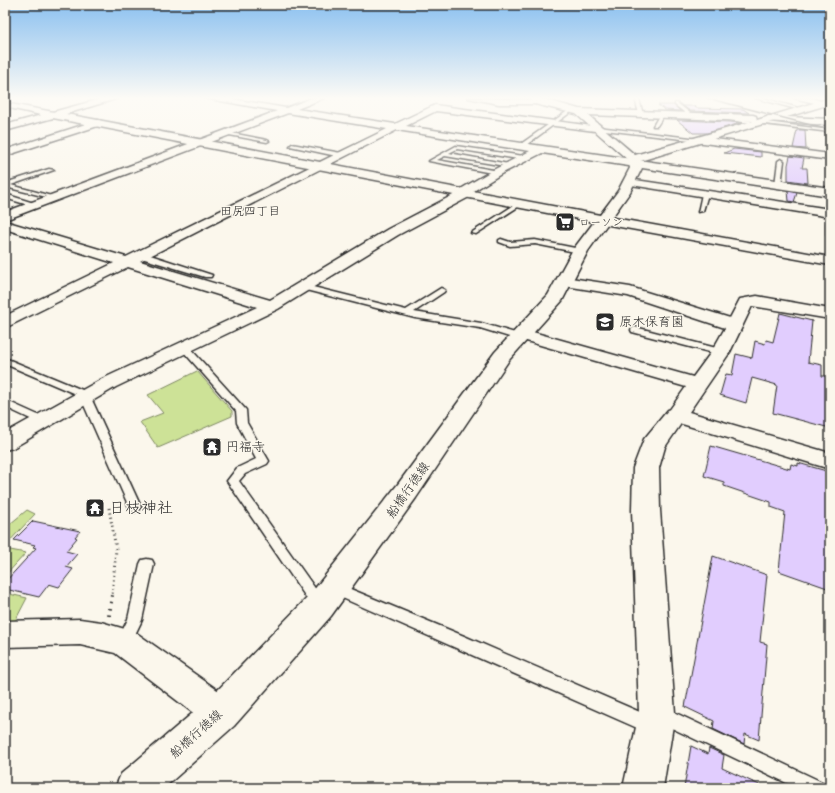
<svg xmlns="http://www.w3.org/2000/svg" width="835" height="793" viewBox="0 0 835 793" font-family="'Balsamiq Sans','Klee One',sans-serif">
<style>
.built{fill:#f3eaf1}
.green{fill:#cde297;stroke:#7c8661}
.building{fill:#e1cdfe;stroke:#2b2b2b}
.lines{fill:none;stroke-linecap:round;stroke-linejoin:round}
.lane-casing{stroke:#2b2b2b;stroke-width:3}
.street-casing{stroke:#2b2b2b;stroke-width:3}
.secondary-casing{stroke:#2b2b2b;stroke-width:3}
.path-far1{stroke:#2b2b2b;stroke-width:3;stroke-dasharray:1 3.5;stroke-linecap:butt}
.path{stroke:#2b2b2b;stroke-width:4;stroke-dasharray:1.5 5;stroke-linecap:butt}
.lane{fill:#fbf7ec;fill-rule:evenodd}
.street{fill:#fbf7ec;fill-rule:evenodd}
.secondary{fill:#fbf7ec;fill-rule:evenodd}
.rail{stroke:#2b2b2b;stroke-width:1.5}
.labels{text-anchor:middle;dominant-baseline:central;stroke-width:3;stroke-linejoin:round;paint-order:stroke}
.far-poi-label{font-size:11px;fill:#2b2b2b;stroke:#fbf7ec;text-anchor:start}
.far-neighbourhood-label{font-size:12px;fill:#2b2b2b;stroke:#fbf7ec}
.poi-label{font-size:13px;fill:#2b2b2b;stroke:#fbf7ec;text-anchor:start}
.street-label{font-size:13px;fill:#2b2b2b;stroke:#fbf7ec}
.near-poi-label{font-size:16px;fill:#2b2b2b;stroke:#fbf7ec;text-anchor:start}
</style>
<rect width="100%" height="100%" fill="#fbf7ec"/>
<filter id="ink" filterUnits="userSpaceOnUse"><feTurbulence type="fractalNoise" baseFrequency=".025" numOctaves="2"/><feDisplacementMap in="SourceGraphic" scale="8" xChannelSelector="R" yChannelSelector="G"/><feConvolveMatrix kernelMatrix="1 2 1 2 8 2 1 2 1" color-interpolation-filters="sRGB"/></filter>
<g filter="url(#ink)">
<path class="built" d="M543 98H583L578 102 574 107 543 100Z"/>
<path class="green" d="M197 371 232 411V416L158 448 140 422 163 413 148 395Z
M27 510 35 514 5 546V528Z
M5 549 26 553 5 576Z
M5 593 27 598 14 623H5Z"/>
<path class="building" d="M658 105H674L680 111 665 110Z
M683 106H694L696 108 743 109 749 113 690 111Z
M677 120 730 122 740 123 707 133H693Z
M797 130H805L806 149 793 148Z
M734 149 761 152V157L724 153Z
M790 156 804 158 802 168H807L808 183 788 180V165Z
M788 191 797 193 794 202 789 201Z
M780 313 812 321 808 362 822 365V376H830V428L773 413 777 385 752 378 746 403 720 395 726 374 732 375 736 354 752 358 755 341 765 344 766 340 773 342Z
M711 446 790 469 791 464 798 466V463L830 472V589L779 571 785 512 771 507V502L724 486V482L704 476Z
M33 521 80 531 75 537 77 538 66 551 77 554 66 567 73 569 59 587 49 584 39 597 5 589V582L36 548 33 547 35 545 14 540Z
M713 556 767 575 760 642 767 644 759 740 745 734 744 744 713 729 714 721 685 707Z
M691 746 708 754 709 748 724 755 722 768 766 788H684Z"/>
<g class="lines">
<defs>
<path id="lane" d="M635 98H639L643 115 639 114Z
M755 98H763L802 109 800 110Z
M675 103H677L694 116 690 117 675 105Z
M572 108 575 109 522 148H518V146Z
M660 114 664 115 657 126H653Z
M731 118 750 121 752 122 750 123 729 120Z
M758 121 830 130V132L756 123Z
M598 127 699 139 701 140 699 141 596 129Z
M226 132 267 140 269 141 267 142 224 134Z
M292 144 341 153 344 155 341 157 290 146Z
M456 146 524 156 527 158 524 160 457 149 449 153 514 165 511 167 445 156 437 160 499 171 500 172 497 174 429 161Z
M781 159 784 161 781 185 778 187 775 185 778 161Z
M49 169 54 170 11 185 55 197V199L5 187V183Z
M705 192 708 194 703 211 698 212 702 194Z
M5 194 37 204 38 205 35 207 5 198Z
M519 202 521 203V205L476 234 471 233Z
M830 221V237L827 235V223Z
M501 239 510 242 535 240 580 249 584 251 580 253 535 244 510 246 499 242V240Z
M138 253H144L212 275 211 277H205L138 257Z
M302 285H305L406 310 441 288 445 290 444 292 414 312 481 323 522 335 523 337 519 340 480 328 415 318 302 289Z
M635 327 724 350 726 352 721 355 632 332 631 330 632 328Z
M185 345 188 346 246 410 247 423 269 461 267 464 245 474 239 481 324 601 326 605 324 609 319 611 314 609 227 481 237 468 256 459 237 423 236 411 182 350 180 348Z
M5 358 92 394 93 396 91 398 141 507 139 510 135 512 131 510 129 507 80 396 5 364Z
M5 400 47 419 48 421 47 423H39L5 407Z
M147 559 152 560 154 564 142 620 129 647 124 649 119 647 117 642 128 619 140 564 142 560Z
M336 583 464 636 656 719 658 725 656 731 650 733 644 731 331 593 329 589 331 585Z
M663 707 822 782 825 788H797L657 721 655 715 657 709Z"/>
<path id="street" d="M204 98H226L286 108 312 98H324L297 109 395 124 435 105 600 127 605 130 603 132 436 111 406 126 830 188V196L542 153 501 174 472 192 471 196 398 235 278 309 116 387 13 448 5 450V433L102 379 257 307 128 267 5 328V316L114 263 5 229V221L126 257 387 129 288 113 5 220V212L277 111ZM397 130 530 151 493 170 459 190 457 193 388 229 270 300 140 261Z
M468 98 538 100 542 102 538 104H499Z
M794 98H812L827 103 823 105Z
M5 103 54 112 58 115 54 118 5 107Z
M768 116 830 119V125L765 121 764 119Z
M98 120 101 121V125L5 156V150Z
M699 137 830 154V160L696 142 694 140 696 138Z
M629 179 830 209V217L625 184 623 182Z
M603 216 830 257V265L598 223 597 220 598 217Z
M564 277 630 287 730 318 740 299 757 296 830 309V319L752 306 730 352 689 412 830 453V469L669 420 666 415 686 387 516 338 513 334 516 330 522 329 693 377 712 351 725 328 628 296 559 285 556 282 559 279Z
M80 619 101 622 135 632 233 701 237 713 233 725 221 729 209 725 115 653 80 645 5 647V621Z"/>
<path id="secondary" d="M104 98H119L66 114 600 215 618 191 630 168 628 160 576 114 535 104 531 98H540L579 109 753 115 756 116 757 120 830 98V104L640 161 642 168 630 192 588 251 562 301 509 360 416 498 331 616 234 726 164 788H115L121 774 208 700 309 596 398 484 495 352 548 295 572 251 594 222 53 118 5 131V125ZM588 115 753 121 635 155Z
M676 408 684 410 687 415 665 447 659 468 660 510 675 713 663 788H623L639 713 632 510 633 468 644 439 668 410Z"/>
</defs>
<use href="#lane" class="lane-casing"/>
<use href="#street" class="street-casing"/>
<use href="#secondary" class="secondary-casing"/>
<path class="path-far1" d="M109 508 116 549 112 596"/>
<path class="path" d="M109 616 112 595"/>
<use href="#lane" class="lane"/>
<use href="#street" class="street"/>
<use href="#secondary" class="secondary"/>
<path class="rail" d="M707 98 830 130"/>
</g>
</g>
<linearGradient id="sky" x2="0" y2="1"><stop stop-color="#8ac0f0"/><stop offset="0.47" stop-color="#fdfbf6"/><stop offset="1" stop-color="#fdfbf6" stop-opacity="0"/></linearGradient>
<rect width="835" height="209" fill="url(#sky)"/>
<defs>
<symbol id="supermarket-square" viewBox="-11 -11 22 22"><rect x="-9" y="-9" width="18" height="18" rx="4" fill="#2b2b2b" stroke="#fbf7ec"/><path d="M-6-5.5h2.5l.6 2H6L4.5 2H-2.5L-4.4-4H-6ZM-1.5 3.2a1.3 1.3 0 1 0 .1 0ZM3 3.2a1.3 1.3 0 1 0 .1 0Z" fill="#fff"/></symbol>
<symbol id="school-square" viewBox="-11 -11 22 22"><rect x="-9" y="-9" width="18" height="18" rx="4" fill="#2b2b2b" stroke="#fbf7ec"/><path d="M0-5L7-2L0 1L-7-2ZM-4 1L0 2.5L4 1V4Q0 6-4 4Z" fill="#fff"/></symbol>
<symbol id="temple-square" viewBox="-11 -11 22 22"><rect x="-9" y="-9" width="18" height="18" rx="4" fill="#2b2b2b" stroke="#fbf7ec"/><path d="M0-6L5-2H3V0L6.5 2.5H4V6H1.5V3h-3V6H-4V2.5H-6.5L-3 0V-2H-5Z" fill="#fff"/></symbol>
</defs>
<g fill-rule="evenodd">
<use href="#supermarket-square" x="554" y="211" width="22" height="22"/>
<use href="#school-square" x="594" y="311" width="22" height="22"/>
<use href="#temple-square" x="201" y="436" width="22" height="22"/>
<use href="#temple-square" x="84" y="497" width="22" height="22"/>
</g>
<g class="labels">
<g class="far-poi-label">
<text x="579" y="222">ローソン</text>
</g>
<g class="far-neighbourhood-label">
<text x="250" y="211">田尻四丁目</text>
</g>
<g class="poi-label">
<text x="619" y="322">原木保育園</text>
<text x="226" y="447">円福寺</text>
</g>
<g class="street-label">
<text transform="translate(408 490) rotate(-55)">船橋行徳線</text>
<text transform="translate(196 734) rotate(-42)">船橋行徳線</text>
</g>
<g class="near-poi-label">
<text x="109" y="508">日枝神社</text>
</g>
</g>
<rect width="835" height="793" fill="none" stroke="#fbf7ec" stroke-width="20"/>
<rect x="10" y="10" width="815" height="773" fill="none" stroke="#2b2b2b" stroke-width="1.5" filter="url(#ink)"/>
</svg>
